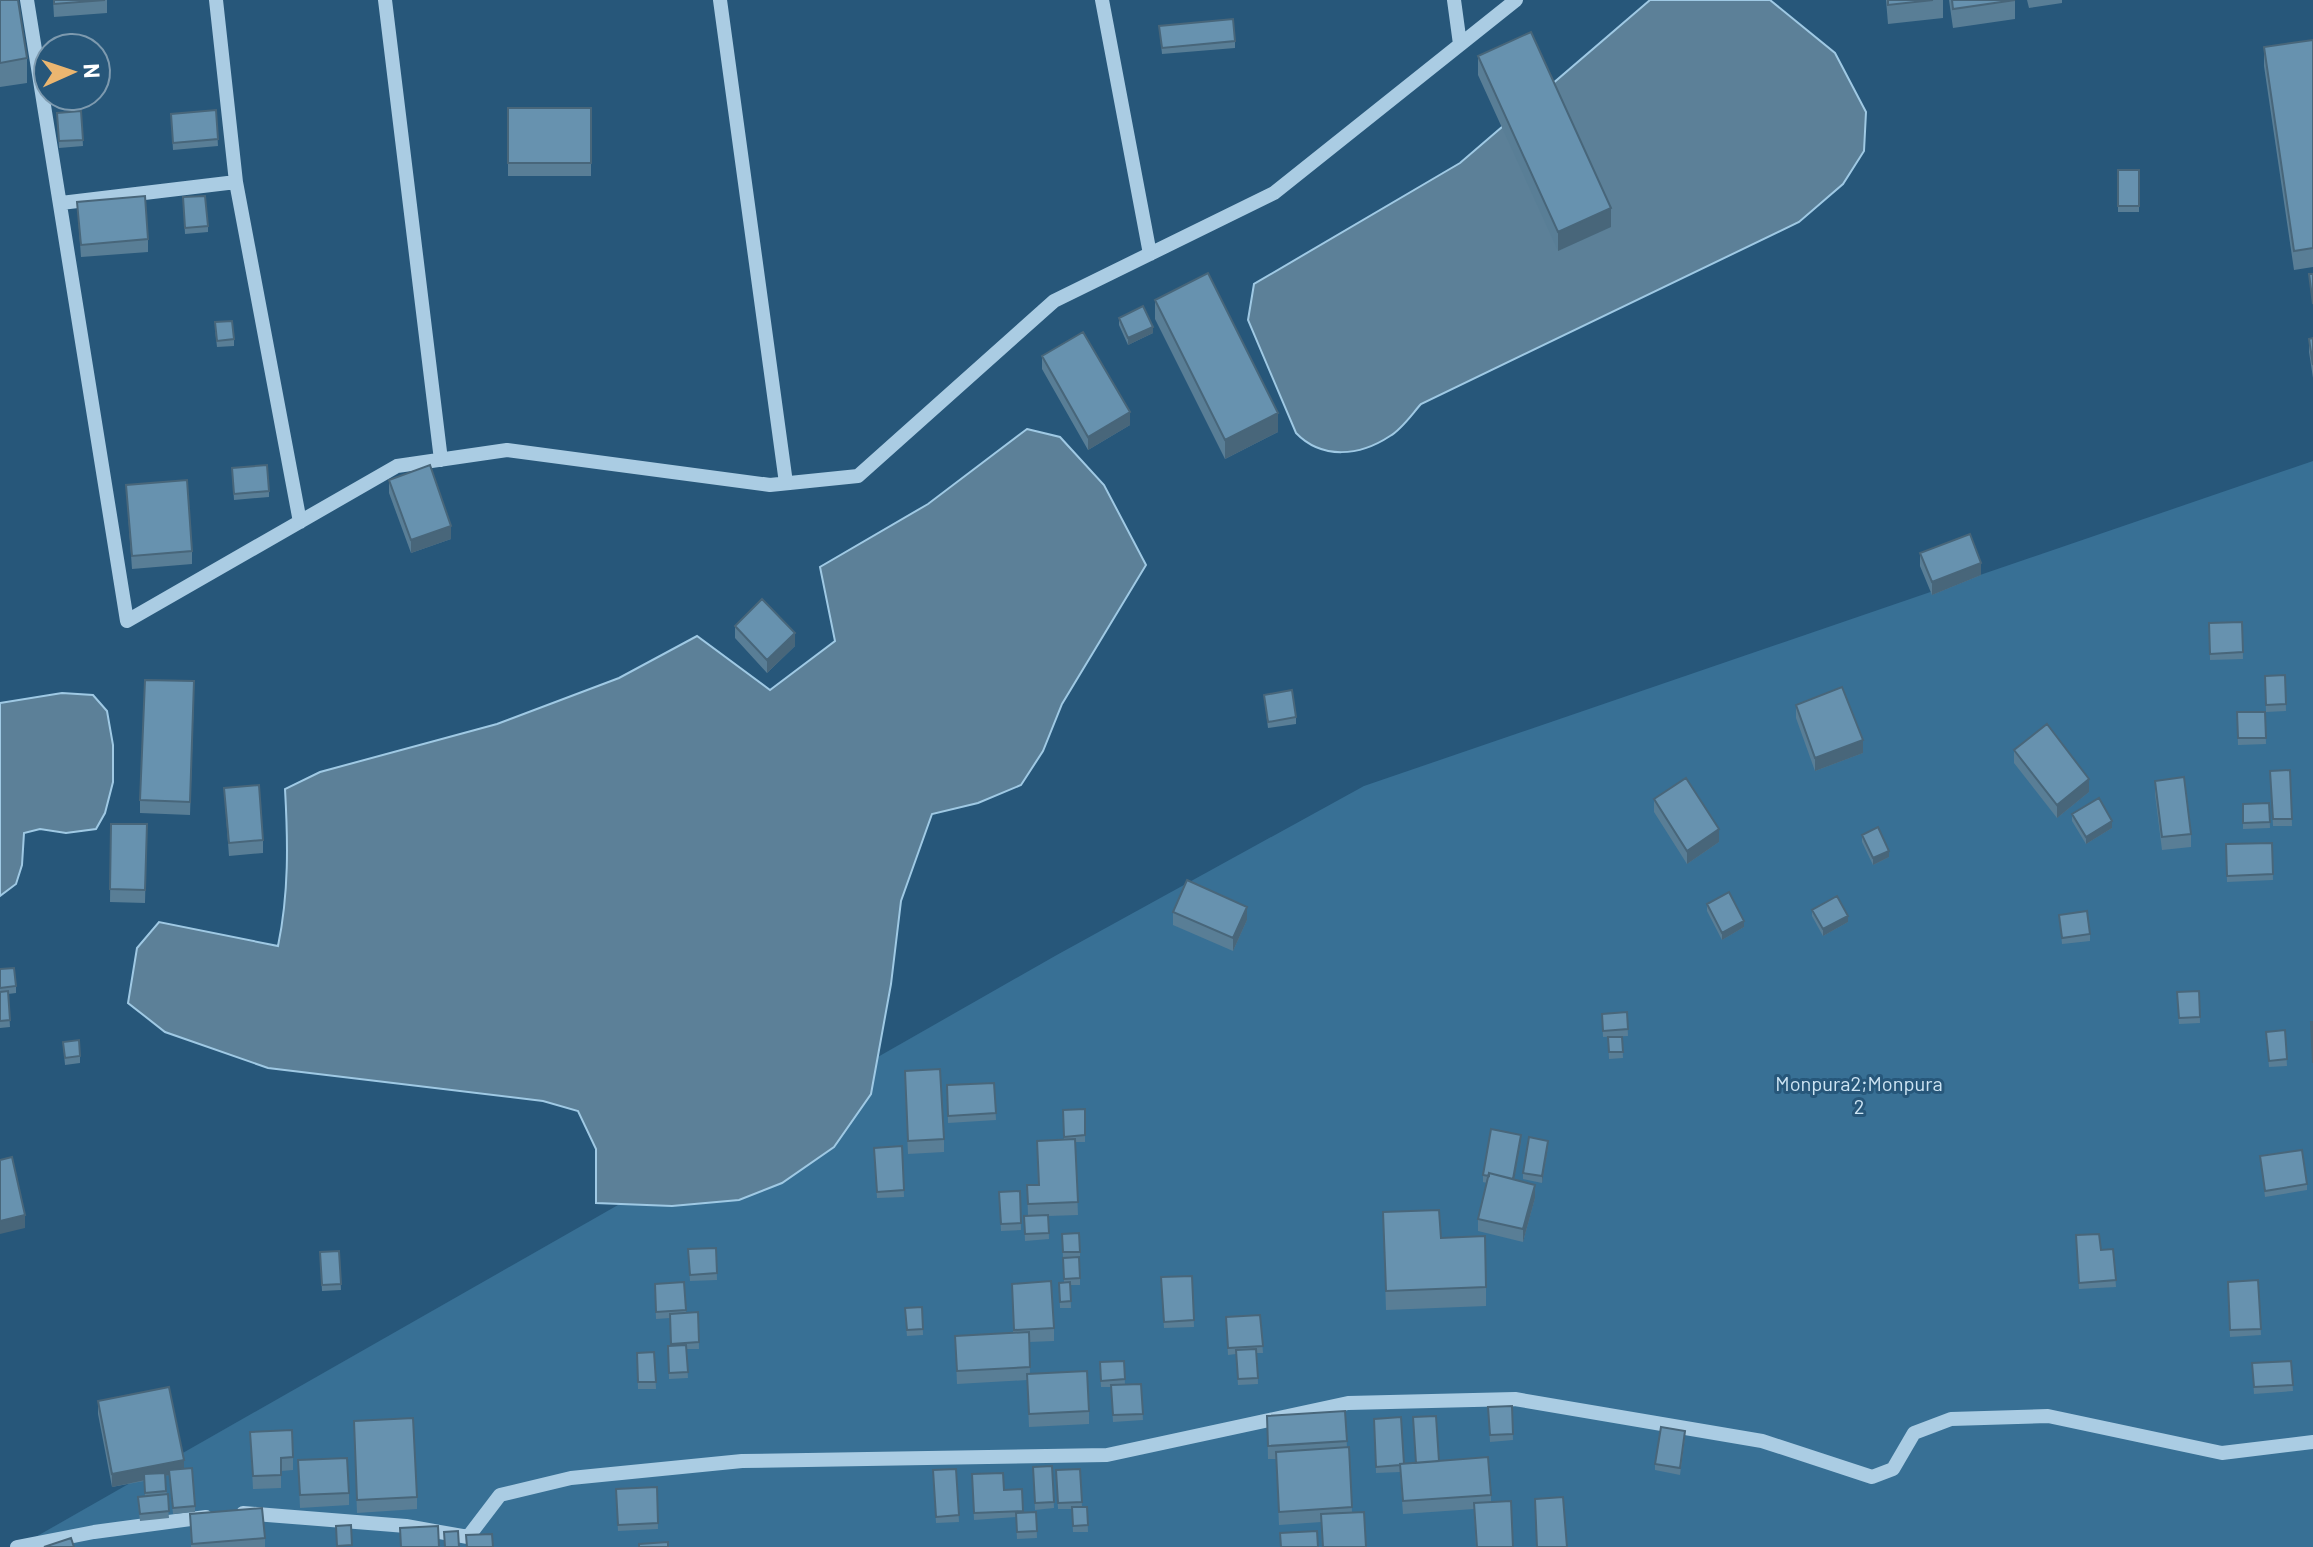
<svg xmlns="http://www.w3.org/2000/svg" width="2313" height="1547" viewBox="0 0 2313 1547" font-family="Barlow,sans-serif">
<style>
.green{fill:#387095}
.water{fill:#5c8098;stroke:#9fc9e4;stroke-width:2}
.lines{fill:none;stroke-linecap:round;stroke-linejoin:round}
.minor{stroke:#aacce3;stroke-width:14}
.wall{fill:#597e96}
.shaded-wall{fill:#48667a}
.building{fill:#6792af;stroke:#48667a;stroke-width:2}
.labels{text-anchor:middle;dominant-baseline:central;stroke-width:6;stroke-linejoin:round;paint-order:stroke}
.park-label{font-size:20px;fill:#cde4f3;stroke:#27577a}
</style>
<rect width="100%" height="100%" fill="#27577a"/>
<path class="green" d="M2313 461V1547H18L1055 956 1364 786Z"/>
<path class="water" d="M1650 0H1770L1835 53 1866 112 1864 151 1843 184 1799 222 1421 404C1412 414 1402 429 1390 436 1360 456 1322 460 1296 433L1248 320 1254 284 1460 163Z
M1027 429 1060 437 1104 485 1146 565 1062 704 1043 751 1021 785 978 803 932 814 901 901 891 984 871 1094 834 1147 782 1183 739 1200 672 1206 596 1203V1149L578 1111 543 1101 268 1068 165 1032 128 1003 137 948 159 922 278 946C289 893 288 842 285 789L320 772 497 724 619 678 697 636 770 690 835 641 820 567 928 504Z
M62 693 93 695 107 711 113 745V782L105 813 96 829 66 833 40 829 24 833 22 865 16 884 0 896V703Z"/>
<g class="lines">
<path class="minor" d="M27 0 127 621 397 466 507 450 770 485 858 476 1054 301 1274 193 1516 0
M216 0 236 182
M385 0 441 460
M720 0 786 483
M1102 0 1150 254
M1454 0 1460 44
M61 203 236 182 300 522
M243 1513 406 1526 468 1537 500 1495 571 1478 742 1461 1107 1455 1348 1403 1515 1399 1762 1441 1872 1477 1893 1469 1914 1433 1951 1419 2048 1416 2222 1453 2313 1442
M17 1547 94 1532 206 1517"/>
</g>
<path class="wall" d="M0 0 27 58V83L0 87Z
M53 0H107V13L54 17Z
M1886 0H1943V18L1888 24Z
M1949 0H2015V19L1953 28Z
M2027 0H2062V3L2029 8Z
M1159 26 1235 41V48L1162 54Z
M2313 40V267L2294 270 2264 66V47Z
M1478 56 1611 227 1558 251 1478 75Z
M508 108H591V176H508Z
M216 110 218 146 173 150 171 114Z
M81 111 83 146 59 148 57 113Z
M2118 170H2139V212H2118Z
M183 197 208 226V232L185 234Z
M77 202 148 239V252L81 257Z
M1155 300 1278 432 1225 459 1155 319Z
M1119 318 1153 333 1128 345 1119 325Z
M215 329 234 339V346L217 347Z
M2313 338V378L2309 352V339Z
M1042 356 1130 425 1088 450 1042 369Z
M232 468 269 491V497L234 500Z
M389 480 451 539 411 553 389 493Z
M126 485 192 551V564L132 569Z
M1920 553 1981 575 1932 595 1920 566Z
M2242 622 2243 659 2210 660 2209 623Z
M735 626 795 646 767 673 735 638Z
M2285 675 2286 711 2266 712 2265 676Z
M194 694 190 815 140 813V800Z
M1264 695 1296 717V724L1268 728Z
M1796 705 1863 753 1815 771 1796 718Z
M2265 712 2266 744 2238 745 2237 713Z
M2014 750 2089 792 2057 818 2014 763Z
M2290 770 2292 826H2273L2270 771Z
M2155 781 2191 834V847L2162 850 2155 794Z
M224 788 263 840V853L229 856Z
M1654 799 1719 842 1687 864 1654 812Z
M2269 803 2270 828 2243 829V804Z
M2072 814 2112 828 2086 844 2072 821Z
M111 824H147L145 903 110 902Z
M1862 835 1889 857 1873 865 1862 842Z
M2272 843 2273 880 2227 882 2226 844Z
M1707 904 1744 927 1722 940 1707 911Z
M1812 910 1848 922 1823 936 1812 916Z
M1173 912 1247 920 1233 951 1173 925Z
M2059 915 2090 934V941L2062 944Z
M0 969 16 986V993L8 994 10 1027 0 1028Z
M2199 991 2200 1023 2179 1024 2177 992Z
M1627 1012 1628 1036 1603 1037 1602 1014Z
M2285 1030 2287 1066 2269 1067 2266 1032Z
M1608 1037H1622L1623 1058 1609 1059Z
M63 1042 80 1056V1063L65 1065Z
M994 1083 996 1120 948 1123 947 1085Z
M905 1084 944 1139V1152L908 1154Z
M1063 1110 1085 1135V1142H1075L1078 1215 1048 1216 1049 1239 1025 1241 1024 1216H1028L1027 1185H1038L1037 1141 1064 1139Z
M1521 1141 1514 1180 1535 1198 1523 1242 1478 1231V1219L1487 1183 1483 1182V1175Z
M902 1146 904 1197 877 1198 874 1148Z
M1548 1147 1542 1183 1523 1179V1173Z
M2260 1156 2307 1184V1190L2265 1197Z
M1020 1191 1021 1230 1001 1231 999 1192Z
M1383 1212 1441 1238 1486 1287V1306L1386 1310Z
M1062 1234 1080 1252V1285H1070L1071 1308H1060L1059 1283 1064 1282Z
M2076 1235 2101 1250 2113 1249 2116 1287 2079 1289Z
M716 1248 717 1280 690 1281 688 1249Z
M339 1251 341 1290 322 1291 320 1252Z
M1192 1276 1194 1327 1164 1328 1161 1277Z
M2258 1280 2261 1335 2230 1337 2228 1282Z
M684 1282 686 1313 698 1312 699 1349H686L688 1378 669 1379 668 1346 671 1345 670 1318 656 1319 655 1284Z
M1012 1284 1054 1328V1341L1029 1342 1030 1374 1089 1411V1424L1029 1427 1027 1380 957 1384 955 1336 1013 1333Z
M922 1307 923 1335 907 1336 905 1315Z
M1260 1315 1263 1353H1257L1258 1384 1238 1385 1236 1354 1228 1355 1226 1317Z
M654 1352 656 1389H638L637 1353Z
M1124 1361 1125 1385 1141 1384 1143 1420 1113 1422 1111 1387H1101L1100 1369Z
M2291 1361 2293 1391 2254 1394 2252 1363Z
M98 1401 184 1469 195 1506V1512L173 1514 169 1475 165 1476 169 1518 140 1521 138 1503 145 1496 144 1481 112 1487 98 1414Z
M1512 1406 1513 1440 1490 1442 1488 1407Z
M1345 1411 1347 1447H1349L1352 1512 1366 1547H1322L1321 1522 1279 1525 1276 1459H1268L1267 1416Z
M1374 1419 1404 1464 1439 1461 1491 1495V1502L1513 1547H1476L1474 1509 1403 1514 1400 1472 1376 1473Z
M250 1432 293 1457V1470L281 1471V1488L253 1489Z
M354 1434 417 1497V1509L357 1513Z
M1685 1437 1680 1475 1655 1470V1464Z
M298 1460 349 1493V1505L300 1508Z
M1052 1466 1054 1508 1035 1510 1033 1467Z
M956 1469 959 1522 936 1523 933 1470Z
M1080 1469 1082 1507H1087L1088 1532H1073L1072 1509H1058L1056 1470Z
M972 1474 1004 1490 1022 1489 1023 1512H1036L1037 1538 1017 1539 1016 1517 974 1520Z
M657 1487 658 1529 618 1531 616 1489Z
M190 1514 265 1538V1547H191Z"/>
<path class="shaded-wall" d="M1611 208V227L1558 251V232Z
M1153 327V333L1128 345V338Z
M1130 412V425L1088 450V437Z
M1278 413V432L1225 459V440Z
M451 526V539L411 553V540Z
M1981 563V575L1932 595V582Z
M795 633V646L767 673V660Z
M1863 740V753L1815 771V758Z
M2089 779V792L2057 818V805Z
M2112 821V828L2086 844V837Z
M1719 829V842L1687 864V851Z
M1889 851V857L1873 865V858Z
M1247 907V920L1233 951V938Z
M1848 916V922L1823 936V929Z
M1744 921V927L1722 940V933Z
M1521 1135V1141L1513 1187V1181Z
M1548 1141V1147L1542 1183V1176Z
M1535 1185V1198L1523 1242V1229Z
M25 1215V1228L0 1234V1221Z
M184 1460V1472L112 1487V1474Z"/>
<path class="building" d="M0 0H18L27 58 0 63Z
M54 0H105L54 4Z
M1888 0H1933L1888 5Z
M1952 0H2015L1953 9Z
M1233 19 1235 41 1162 48 1159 26Z
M1531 32 1611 208 1558 232 1478 56Z
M2313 40V248L2294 251 2264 47Z
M508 108H591V163H508Z
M216 110 218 139 173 143 171 114Z
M81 111 83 140 59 141 57 113Z
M2118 170H2139V206H2118Z
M145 196 148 239 81 245 77 202Z
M205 196 208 226 185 228 183 197Z
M1208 273 1278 413 1225 440 1155 300Z
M2309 274H2313V304Z
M1143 306 1153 327 1128 338 1119 318Z
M232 321 234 339 217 341 215 322Z
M1083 332 1130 412 1088 437 1042 356Z
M2313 338V365L2309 339Z
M267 465 269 491 234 494 232 468Z
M430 465 451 526 411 540 389 480Z
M187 480 192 551 132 556 126 485Z
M1970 534 1981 563 1932 582 1920 553Z
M762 599 795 633 767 660 735 626Z
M2242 622 2243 652 2210 654 2209 623Z
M2285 675 2286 704 2266 705 2265 676Z
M145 680 194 681 190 802 140 800Z
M1842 687 1863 740 1815 758 1796 705Z
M1292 690 1296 717 1268 722 1264 695Z
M2237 712H2265L2266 738H2238Z
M2047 724 2089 779 2057 805 2014 750Z
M2290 770 2292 819H2273L2270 771Z
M2184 777 2191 834 2162 837 2155 781Z
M1686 778 1719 829 1687 851 1654 799Z
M259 785 263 840 229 843 224 788Z
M2099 798 2112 821 2086 837 2072 814Z
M2269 803 2270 822 2243 823V804Z
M111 824H147L145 890 110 889Z
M1878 827 1889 851 1873 858 1862 835Z
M2272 843 2273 874 2227 876 2226 844Z
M1187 880 1247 907 1233 938 1173 912Z
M1729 892 1744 921 1722 933 1707 904Z
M1837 896 1848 916 1823 929 1812 910Z
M2087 911 2090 934 2062 938 2059 915Z
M14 968 16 986 0 988V969Z
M8 991 10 1020 0 1021V992Z
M2199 991 2200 1017 2179 1018 2177 992Z
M1627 1012 1628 1029 1603 1031 1602 1014Z
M2311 1022H2313V1063Z
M2285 1030 2287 1059 2269 1061 2266 1032Z
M1608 1037H1622L1623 1052H1609Z
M79 1040 80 1056 65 1058 63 1042Z
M940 1069 944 1139 908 1141 905 1071Z
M994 1083 996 1113 948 1116 947 1085Z
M1085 1109V1135L1064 1137 1063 1110Z
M1491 1129 1521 1135 1513 1179 1489 1173V1176L1483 1175Z
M1529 1137 1548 1141 1542 1176 1523 1173Z
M1075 1139 1078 1202 1028 1204 1027 1185H1039L1037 1141Z
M902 1146 904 1190 877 1192 874 1148Z
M2302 1150 2307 1184 2265 1191 2260 1156Z
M12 1157 25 1215 0 1221V1160Z
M1489 1173 1535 1185 1523 1229 1478 1219Z
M1020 1191 1021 1223 1001 1224 999 1192Z
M1439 1210 1441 1238 1485 1236 1486 1287 1386 1291 1383 1212Z
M1048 1215 1049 1233 1025 1234 1024 1216Z
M1079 1233 1080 1252H1063L1062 1234Z
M2099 1234 2101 1250 2113 1249 2116 1280 2079 1283 2076 1235Z
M716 1248 717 1273 690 1275 688 1249Z
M339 1251 341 1284 322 1285 320 1252Z
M1079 1257 1080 1278 1064 1279 1063 1258Z
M1192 1276 1194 1320 1164 1322 1161 1277Z
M2258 1280 2261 1329 2230 1330 2228 1282Z
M1051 1281 1054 1328 1014 1330 1012 1284Z
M684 1282 686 1310 656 1312 655 1284Z
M1070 1282 1071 1301 1060 1302 1059 1283Z
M922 1307 923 1329 907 1330 905 1308Z
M698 1312 699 1342 671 1344 670 1314Z
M1260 1315 1263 1346 1228 1348 1226 1317Z
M1029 1332 1030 1367 957 1371 955 1336Z
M686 1345 688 1372 669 1373 668 1346Z
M1256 1349 1258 1378 1238 1379 1236 1350Z
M654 1352 656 1382H638L637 1353Z
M1124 1361 1125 1379 1101 1381 1100 1362Z
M2291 1361 2293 1385 2254 1387 2252 1363Z
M1087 1371 1089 1411 1029 1414 1027 1374Z
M1141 1384 1143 1414 1113 1415 1111 1385Z
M169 1387 184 1460 112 1474 98 1401Z
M1512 1406 1513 1434 1490 1435 1488 1407Z
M1345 1411 1347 1441 1268 1446 1267 1416Z
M1436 1416 1439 1461 1416 1463 1413 1417Z
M1401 1417 1404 1464H1400V1465L1376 1467 1374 1419Z
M413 1418 417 1497 357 1500 354 1421Z
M1661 1427 1685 1431 1680 1468 1655 1464Z
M292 1430 293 1457 281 1458V1475L253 1476 250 1432Z
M1349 1447 1352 1507 1279 1512 1276 1452Z
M1488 1457 1491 1495 1403 1501 1400 1464Z
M347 1458 349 1493 300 1495 298 1460Z
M1052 1466 1054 1502 1035 1503 1033 1467Z
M192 1468 195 1506 173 1508 169 1470Z
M956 1469 959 1515 936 1517 933 1470Z
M1080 1469 1082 1502 1058 1503 1056 1470Z
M165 1473 166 1491 145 1493 144 1474Z
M1003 1473 1004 1490 1022 1489 1023 1511 974 1513 972 1474Z
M657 1487 658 1523 618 1525 616 1489Z
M168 1494 169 1511 140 1514 138 1497Z
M1563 1497 1567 1547H1537L1535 1499Z
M1511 1501 1513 1547H1477L1474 1503Z
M1072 1507H1087L1088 1525 1073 1526Z
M262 1508 265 1538 192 1544 190 1514Z
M1036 1512 1037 1531 1017 1532 1016 1513Z
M1364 1512 1366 1547H1323L1321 1514Z
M351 1525 352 1545 337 1546 336 1526Z
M438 1526 439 1547H401L400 1528Z
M458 1531 459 1547H445L444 1532Z
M1317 1531 1318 1547H1281L1280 1533Z
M492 1534 493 1547H467L466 1535Z
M71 1538 74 1547H44Z
M668 1542V1547H639V1544Z"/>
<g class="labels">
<g class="park-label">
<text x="1859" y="1083">Monpura2;Monpura<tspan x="1859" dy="23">2</tspan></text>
</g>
</g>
<g transform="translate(72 72) rotate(87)"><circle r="38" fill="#27577a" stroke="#7d9aaf" stroke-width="2"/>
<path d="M0-6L14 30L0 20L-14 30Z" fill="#ebb670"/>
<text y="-12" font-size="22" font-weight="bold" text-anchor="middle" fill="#ffffff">N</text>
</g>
</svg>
